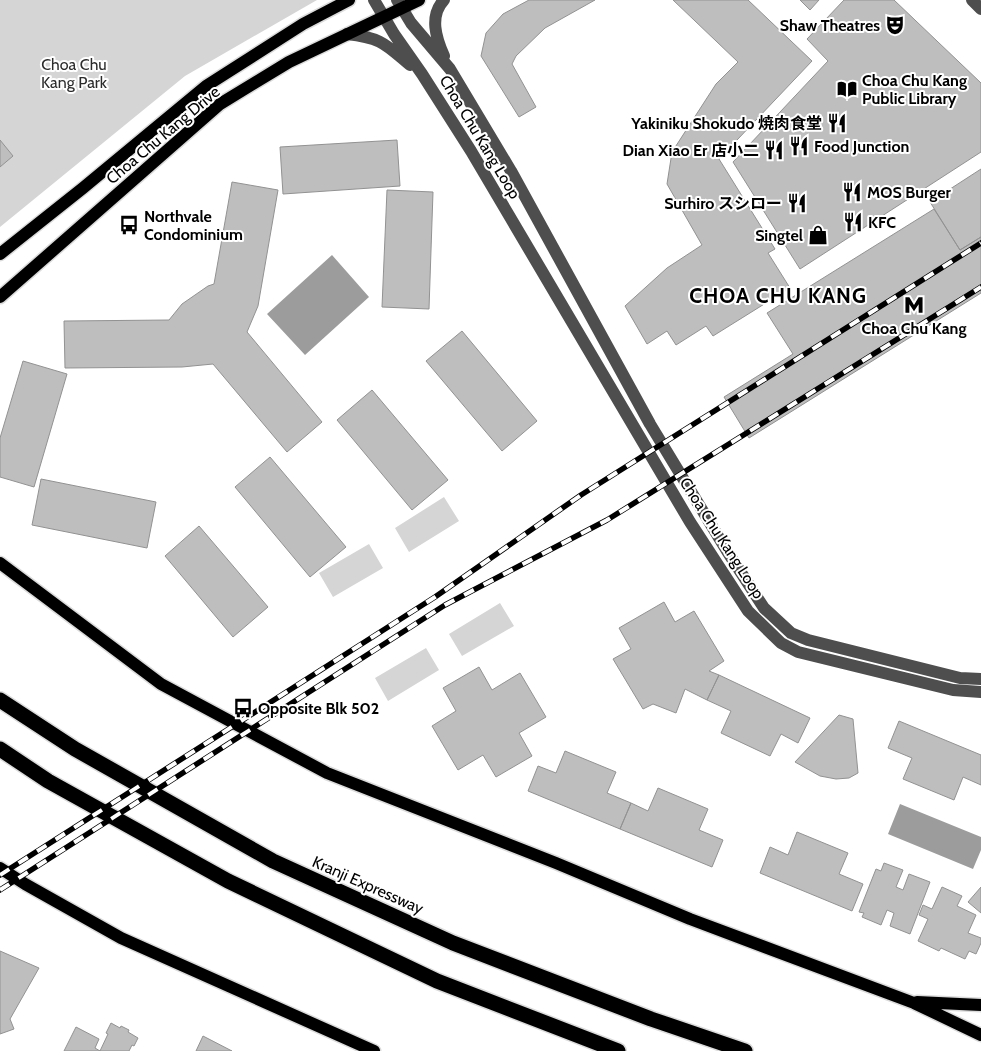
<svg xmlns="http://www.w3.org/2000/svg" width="981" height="1051" viewBox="0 0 981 1051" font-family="Cabin,'Noto Sans SC','Noto Sans JP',sans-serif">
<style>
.green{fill:#d5d5d5}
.water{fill:#9c9c9c}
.building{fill:#bebebe;stroke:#929292}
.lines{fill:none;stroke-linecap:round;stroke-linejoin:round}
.major-casing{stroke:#dbdbdb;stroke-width:15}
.highway-casing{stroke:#dbdbdb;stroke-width:18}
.minor{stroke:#4e4e4e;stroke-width:12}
.major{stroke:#000;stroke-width:12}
.highway{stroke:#000;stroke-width:15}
.rail-casing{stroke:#000;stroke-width:5.5}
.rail{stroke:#fff;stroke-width:4;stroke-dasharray:11;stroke-linecap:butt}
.labels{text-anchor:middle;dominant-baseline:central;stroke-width:4;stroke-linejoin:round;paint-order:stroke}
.poi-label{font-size:16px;font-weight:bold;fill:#000;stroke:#fff;text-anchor:start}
.park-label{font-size:16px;fill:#2c2c2c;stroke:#fff}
.street-label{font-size:16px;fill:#000;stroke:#fff}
.district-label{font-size:21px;font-weight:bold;letter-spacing:1px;fill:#000;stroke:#fff}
</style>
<rect width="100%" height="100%" fill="#fff"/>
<path class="green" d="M0 0H317L185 76 0 227Z
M444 497 459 521 409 552 395 528Z
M369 544 383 568 333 597 319 573Z
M500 603 514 626 462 656 449 634Z
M426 648 439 670 388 701 375 678Z"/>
<path class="water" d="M332 255 369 297 305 355 267 314Z
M900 804 981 837V850L973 869 888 834Z"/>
<path class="building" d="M529 0H595L545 28 516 56 512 64 536 107 519 117 481 56 486 33 503 14Z
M673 0H748L812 61 719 159 775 249 768 253 790 288 713 336 706 326 676 345 667 331 647 344 625 306 667 268 702 245 667 184 672 152 716 84 738 62Z
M800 0H819L810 10Z
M844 0H894L981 83V152L800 269 733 162 828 61 807 39Z
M0 140 13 156 0 167Z
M397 140 400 186 283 194 280 147Z
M981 169V237L960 250 930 202Z
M232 182 278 190 258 306 247 332 322 422 287 452 213 364 182 367 65 368 64 321 169 320 182 304 208 286 214 284Z
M387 190 433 192 429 309 382 307Z
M934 209 960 250 981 237V293L749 438 724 397 793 354 767 313Z
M462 331 537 421 502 451 426 361Z
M23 361 67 374 34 487 0 477V438Z
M372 390 448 480 412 510 337 420Z
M270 457 346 547 310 577 235 487Z
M41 479 156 502 147 548 32 525Z
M199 526 268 607 233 637 165 556Z
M664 602 675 622 694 611 724 661 709 671 719 675 707 700 685 689 676 713 653 704 643 709 613 659 631 649 619 628Z
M479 667 492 690 520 673 546 717 519 733 532 756 496 777 483 755 458 770 432 726 456 711 443 688Z
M719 675 810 718 798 743 781 734 770 756 721 733 731 711 707 700Z
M839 715 853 719 858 773 849 778 836 779 820 776 795 762Z
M899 721 981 755V785L963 777 954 800 903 779 912 758 888 748Z
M565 751 616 772 607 793 631 803 620 829 528 791 538 766 556 773Z
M658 788 708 809 699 830 723 840 712 867 620 829 631 803 648 811Z
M797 832 848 853 839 874 863 884 852 911 760 873 770 847 788 855Z
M884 863 903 870 896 887 903 890 909 874 930 882 910 934 890 926 894 913 887 910 881 925 862 917 864 913 859 912 876 869 881 871Z
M942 887 962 896 957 906 976 915 968 933 981 938V943L976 954 969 951 965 959 941 948 939 951 918 941 928 919 919 915 923 905 932 909Z
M981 887V913L968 902Z
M0 951 39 968 10 1019 14 1029 0 1034Z
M111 1023 120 1028 121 1026 129 1030 128 1032 138 1038 134 1046 132 1045 129 1051H64L76 1027 99 1039 95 1048 100 1051 108 1034 106 1033Z
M203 1036 232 1051H196Z"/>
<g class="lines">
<defs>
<path id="major" d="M0 254 83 188 206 86 303 24 349 0
M0 297 220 104 289 62 419 0
M0 563 161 684 327 773 556 863 690 919 914 1003 981 1035
M0 868 25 884 121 938 374 1051
M917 1002 981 1005"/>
<path id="highway" d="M0 700 75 749 273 861 453 943 651 1019 745 1051
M0 749 48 781 228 881 437 981 618 1051"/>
</defs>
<use href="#major" class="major-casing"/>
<use href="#highway" class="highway-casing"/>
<path class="minor" d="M374 0 394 34 422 74 471 151 690 522 748 611 781 643 798 652 953 690 981 692
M397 0 411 23 450 69 511 171 650 424 727 551 764 608 791 633 808 640 960 678 981 679
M972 0 981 9
M347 34C382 38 385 44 410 65
M444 56C436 38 429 16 444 0"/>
<use href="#major" class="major"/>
<use href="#highway" class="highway"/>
<defs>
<path id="rail" d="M0 875 435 597 581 495 981 243
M0 890 445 605 607 520 981 287"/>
</defs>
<use href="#rail" class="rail-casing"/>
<use href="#rail" class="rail"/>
</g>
<defs>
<symbol id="theatre-bare" viewBox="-9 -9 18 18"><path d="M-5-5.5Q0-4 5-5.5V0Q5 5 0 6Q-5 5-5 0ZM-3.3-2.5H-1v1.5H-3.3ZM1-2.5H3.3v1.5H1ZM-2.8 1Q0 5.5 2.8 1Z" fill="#000" stroke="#fff" stroke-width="2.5" paint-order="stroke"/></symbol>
<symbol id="library-bare" viewBox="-9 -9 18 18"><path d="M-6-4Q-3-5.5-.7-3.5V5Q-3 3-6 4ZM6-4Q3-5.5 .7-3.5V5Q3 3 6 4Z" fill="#000" stroke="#fff" stroke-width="2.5" paint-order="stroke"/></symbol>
<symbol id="restaurant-bare" viewBox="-9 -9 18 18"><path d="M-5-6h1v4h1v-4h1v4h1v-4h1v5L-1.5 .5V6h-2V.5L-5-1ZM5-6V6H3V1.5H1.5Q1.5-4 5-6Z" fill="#000" stroke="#fff" stroke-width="2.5" paint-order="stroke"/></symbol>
<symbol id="bus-bare" viewBox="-9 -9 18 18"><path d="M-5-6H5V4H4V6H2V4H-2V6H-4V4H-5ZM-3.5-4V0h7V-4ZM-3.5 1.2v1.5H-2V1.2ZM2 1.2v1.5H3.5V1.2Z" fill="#000" stroke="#fff" stroke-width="2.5" paint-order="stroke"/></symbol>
<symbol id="shop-bare" viewBox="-9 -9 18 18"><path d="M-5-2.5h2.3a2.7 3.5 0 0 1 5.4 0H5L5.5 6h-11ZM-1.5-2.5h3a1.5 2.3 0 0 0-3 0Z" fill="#000" stroke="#fff" stroke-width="2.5" paint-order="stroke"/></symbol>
<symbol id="metro-bare" viewBox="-9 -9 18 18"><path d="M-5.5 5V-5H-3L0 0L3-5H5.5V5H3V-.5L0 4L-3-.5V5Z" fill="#000" stroke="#fff" stroke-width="2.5" paint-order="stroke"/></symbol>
</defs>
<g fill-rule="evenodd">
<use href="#theatre-bare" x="881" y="11" width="28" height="28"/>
<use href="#library-bare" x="833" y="75" width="28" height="28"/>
<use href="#restaurant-bare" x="823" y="109" width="28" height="28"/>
<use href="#restaurant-bare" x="785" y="132" width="28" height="28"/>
<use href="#restaurant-bare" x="760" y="136" width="28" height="28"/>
<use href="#restaurant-bare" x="838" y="178" width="28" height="28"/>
<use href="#restaurant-bare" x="783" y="189" width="28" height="28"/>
<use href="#restaurant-bare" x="839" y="208" width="28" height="28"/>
<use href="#bus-bare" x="115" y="211" width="28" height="28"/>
<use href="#shop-bare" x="804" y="221" width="28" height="28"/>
<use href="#metro-bare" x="900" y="291" width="28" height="28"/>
<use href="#bus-bare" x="229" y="694" width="28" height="28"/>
</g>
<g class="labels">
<g class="poi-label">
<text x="880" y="25" text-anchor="end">Shaw Theatres</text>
<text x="862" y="80">Choa Chu Kang<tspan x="862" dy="18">Public Library</tspan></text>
<text x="822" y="123" text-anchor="end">Yakiniku Shokudo 焼肉食堂</text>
<text x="814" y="146">Food Junction</text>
<text x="759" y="150" text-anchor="end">Dian Xiao Er 店小二</text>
<text x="867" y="192">MOS Burger</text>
<text x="782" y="203" text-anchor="end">Surhiro スシロー</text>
<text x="144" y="216">Northvale<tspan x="144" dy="18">Condominium</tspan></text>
<text x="868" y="222">KFC</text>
<text x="803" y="235" text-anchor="end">Singtel</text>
<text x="914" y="328" text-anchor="middle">Choa Chu Kang</text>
<text x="258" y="708">Opposite Blk 502</text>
</g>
<g class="park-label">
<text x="74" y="64">Choa Chu<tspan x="74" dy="18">Kang Park</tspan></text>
</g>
<g class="street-label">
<text transform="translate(163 135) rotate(-40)">Choa Chu Kang Drive</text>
<text transform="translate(480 137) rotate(59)">Choa Chu Kang Loop</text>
<text transform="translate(722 538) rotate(57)">Choa Chu Kang Loop</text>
<text transform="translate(368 885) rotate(24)">Kranji Expressway</text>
</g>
<g class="district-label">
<text x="778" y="295">CHOA CHU KANG</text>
</g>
</g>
</svg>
